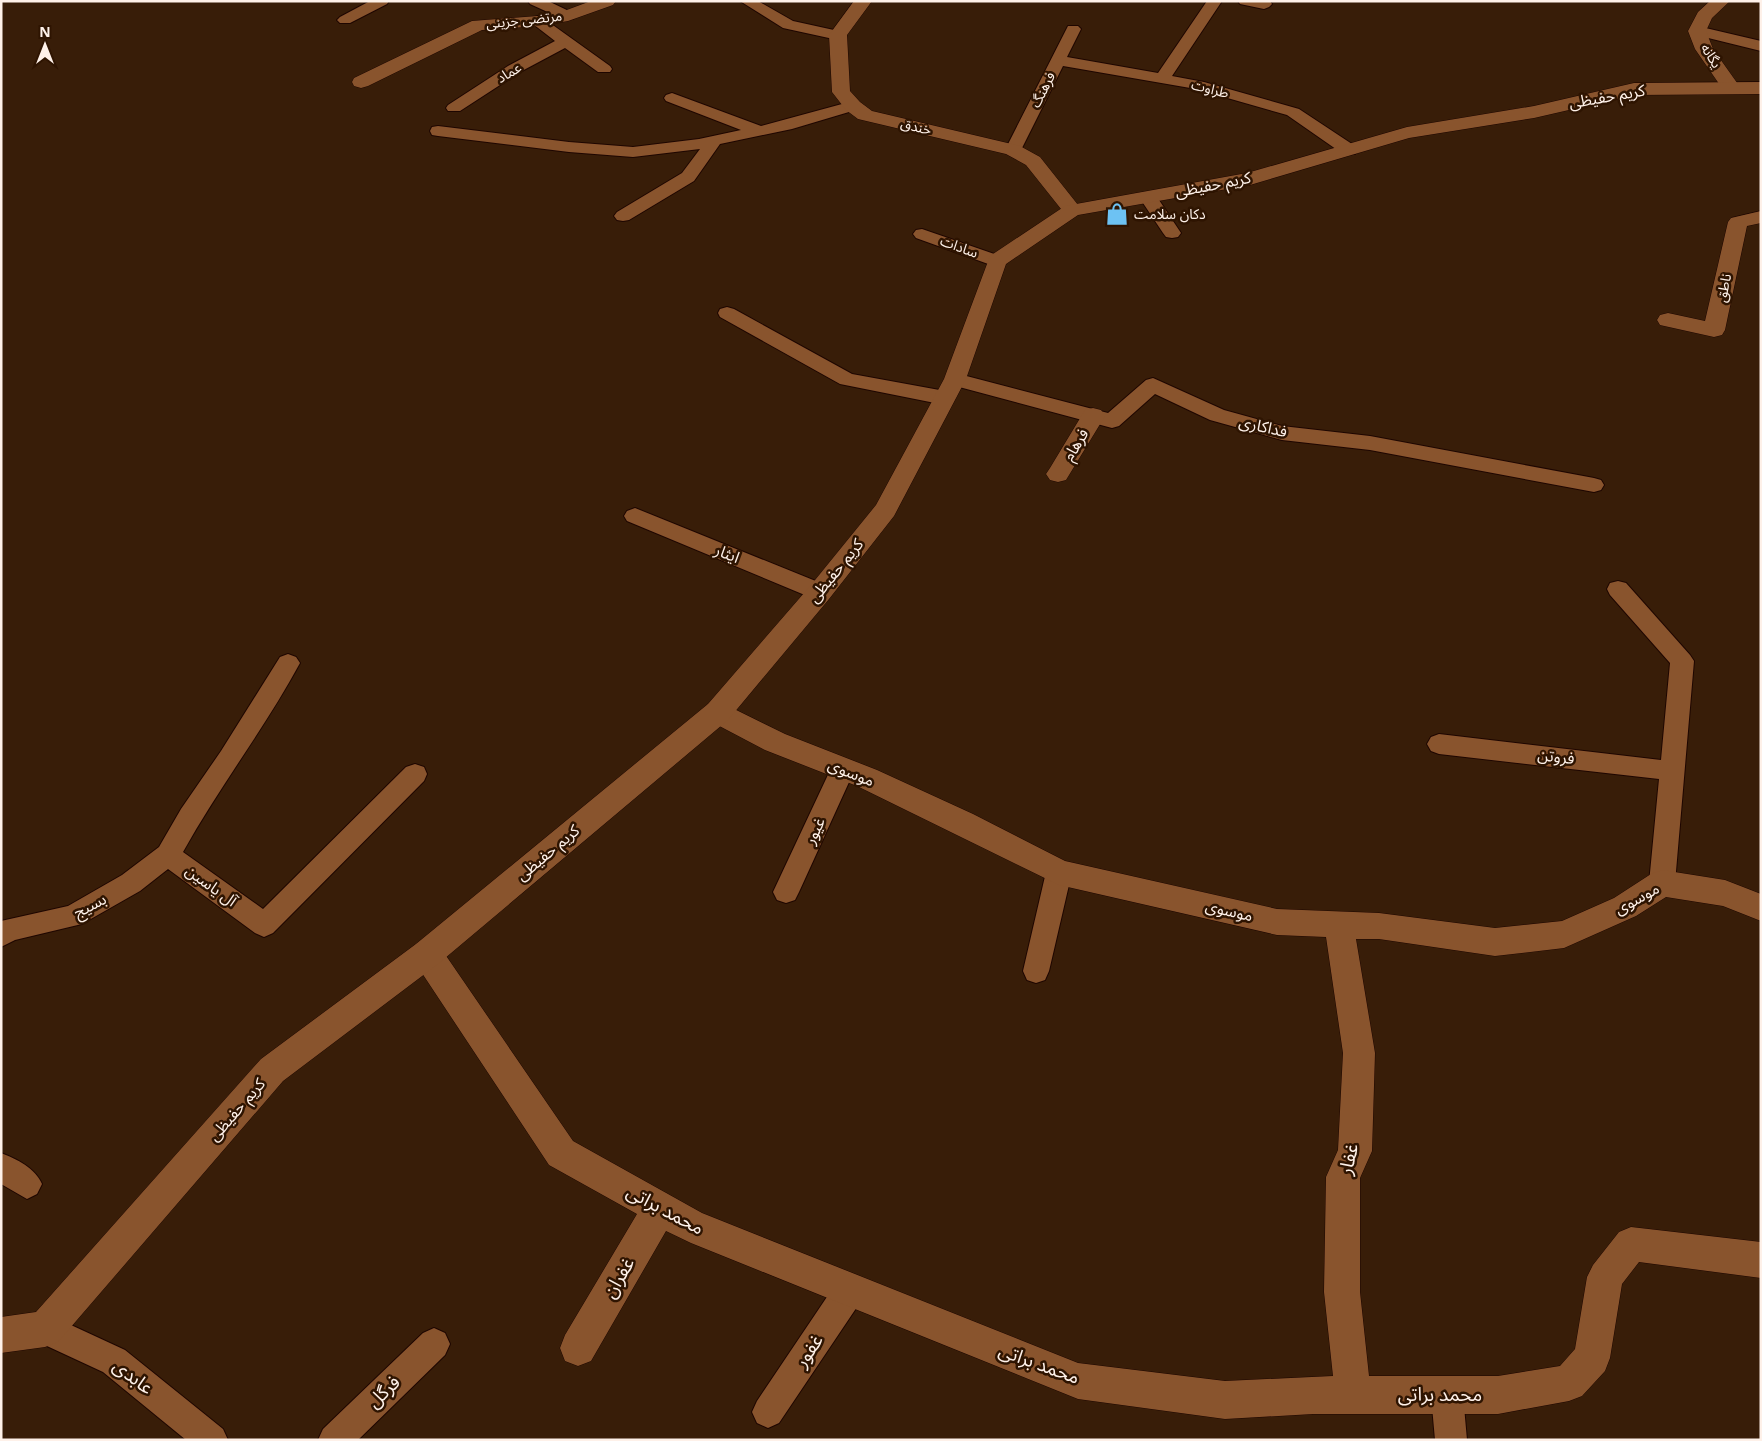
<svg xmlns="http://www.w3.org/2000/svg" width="1762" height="1441" viewBox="0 0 1762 1441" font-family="Georgia,'Noto Sans Arabic',serif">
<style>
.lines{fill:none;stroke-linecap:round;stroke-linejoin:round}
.lane-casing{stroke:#1e0600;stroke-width:2}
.street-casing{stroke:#1e0600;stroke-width:1}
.secondary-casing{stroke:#1e0600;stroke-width:1}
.lane{fill:#89542d;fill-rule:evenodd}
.street{fill:#89542d;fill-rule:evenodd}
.secondary{fill:#89542d;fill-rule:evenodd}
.labels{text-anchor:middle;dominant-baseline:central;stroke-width:5;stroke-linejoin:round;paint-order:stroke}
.far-street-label{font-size:14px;fill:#fef1e9;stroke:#2e1401}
.far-poi-label{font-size:14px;fill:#fef1e9;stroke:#2e1401;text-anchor:start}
.street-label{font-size:16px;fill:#fef1e9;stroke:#2e1401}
.near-street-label{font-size:19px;fill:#fef1e9;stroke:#2e1401}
</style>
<rect width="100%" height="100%" fill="#381d08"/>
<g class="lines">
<defs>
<path id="lane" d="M370 1H389L387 4 350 23H340L337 20 340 17Z
M528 1H548L573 13 576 16 573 19H563L530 4Z
M740 1H758L793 21 843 32 846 35 843 38 838 40 783 28Z
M1207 1H1222L1172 76 1204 82 1299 109 1355 146 1357 150 1355 154H1343L1287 115 1196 89 1063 66 1019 154H1007L1005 150 1068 26H1078L1081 29 1067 57 1158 73Z
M1238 1H1270L1272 4 1269 7 1264 9 1240 4Z
M538 16 543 18 610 66 612 69 610 72H598L565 48 520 72 460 111H448L446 108 448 105 508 66 555 41 533 24 530 21 533 18Z
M1697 26 1761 41V51L1692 34 1689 31 1692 28Z
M672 93 761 126 853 101 859 103 861 106 859 109 792 129 720 144 694 181 629 220 623 221 617 220 614 216 617 212 682 173 700 149 633 157 569 152 438 136 432 135 430 131 432 127 438 126 569 142 633 147 699 139 741 130 666 101 664 98 666 95Z
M1148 192 1154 193 1157 197 1181 233 1178 237 1172 238 1166 237 1163 233 1139 197 1142 193Z
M922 229 1003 257 1006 261 1003 265 997 267 991 265 916 238 913 234 916 230Z
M727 307 734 309 852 374 945 391 952 393 955 398 952 403 945 405 840 384 720 317 718 313 720 309Z
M955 373 1108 413 1146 380 1153 378 1224 410 1282 426 1370 436 1594 478 1601 480 1604 485 1601 490 1594 492 1370 450 1282 440 1210 420 1155 394 1119 426 1112 428 948 384 945 379 948 374Z
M635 508 828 586 831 592 828 598 820 600 812 598 627 521 624 516 627 511Z
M1618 581 1626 583 1690 655 1694 661 1675 883 1671 891 1662 894 1653 891 1649 883 1659 779 1439 754 1431 751 1427 744 1431 737 1439 734 1661 760 1670 663 1610 595 1607 589 1610 583Z
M288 654 296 657 300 663C265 728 219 787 183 852L263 909 406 767 415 764 424 767 427 774 424 781 273 933 264 937 255 933 168 869 140 891 82 924 15 940 1 947V921L68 906 122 875 159 847 181 809 221 751 280 657Z
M843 759 852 762 855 769 799 892 795 900 786 903 777 900 773 892 834 762Z
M1059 861 1068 864 1072 872 1049 971 1045 980 1036 983 1027 980 1023 971 1046 872 1050 864Z
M1 1153C17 1159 35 1168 42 1184L37 1194 27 1199 1 1184Z
M850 1275 861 1279 865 1290 861 1301 779 1423 768 1428 757 1423 752 1412 757 1401 839 1279Z
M45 1313 125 1350 223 1429 228 1440H186L103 1372 34 1340 29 1329 34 1318Z
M434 1328 445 1333 450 1344 445 1355 358 1440H318L323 1429 423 1333Z
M1447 1379 1458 1384 1463 1395 1467 1440H1435L1431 1395 1436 1384Z"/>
<path id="street" d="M591 1H616L613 5 568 21 538 26 482 30 368 86 361 88 354 86 352 82 354 78 472 21 538 16 564 11Z
M854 1H872L847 35 850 91 860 102 872 111 1020 146 1040 157 1082 210 1079 214 1072 216 1065 214 1026 165 1006 154 858 119 846 110 832 92 829 35Z
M1710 1H1730L1712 18 1706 31 1713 49 1740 87 1738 91 1731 93 1724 91 1695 49 1688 31 1698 12Z
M1761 211V223L1747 226 1725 330 1722 335 1714 337 1660 325 1657 320 1660 315 1668 313 1705 321 1728 222 1731 218Z
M1093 408 1101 410 1105 416 1066 480 1058 482 1050 480 1046 474 1050 468 1085 410Z
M718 701 785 734 877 770 973 814 1065 861 1277 909 1379 913 1495 928 1562 921 1614 898 1651 874 1662 870 1725 880 1761 894V921L1723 906 1666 897 1636 916 1564 948 1495 956 1379 939H1356L1375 1053 1372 1151 1360 1178V1292L1369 1376H1498L1560 1366 1575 1349 1587 1277 1593 1265 1619 1232 1631 1227 1761 1242V1278L1639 1262 1622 1284 1610 1358 1605 1371 1582 1396 1569 1401 1498 1414H1313L1225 1419 1078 1399 691 1243 666 1231 591 1361 578 1366 565 1361 560 1348 565 1335 637 1214 549 1165 416 964 412 954 416 944 427 940 438 944 573 1141 702 1213 1078 1363 1225 1381 1333 1376 1324 1292 1326 1177 1338 1150 1343 1053 1326 937 1277 935 1059 885 857 786 765 750 708 720 704 712 708 704Z"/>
<path id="secondary" d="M1761 82V94L1634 95 1534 118 1409 138 1250 185 1078 215 1006 264 966 379 894 516 829 599 728 720 438 964 283 1081 58 1342 45 1347 1 1353V1317L36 1312 261 1059 416 944 708 704 811 585 876 505 944 379 990 256 1065 206 1247 173 1407 127 1534 106 1634 83Z"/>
</defs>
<use href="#lane" class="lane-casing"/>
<use href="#street" class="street-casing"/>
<use href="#secondary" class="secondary-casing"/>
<use href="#lane" class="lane"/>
<use href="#street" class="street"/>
<use href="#secondary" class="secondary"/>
</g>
<defs>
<symbol id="shop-bare" viewBox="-9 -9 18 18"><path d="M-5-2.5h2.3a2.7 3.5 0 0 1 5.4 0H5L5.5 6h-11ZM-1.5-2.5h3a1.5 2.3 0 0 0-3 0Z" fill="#6dc2f3" stroke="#2e1401" stroke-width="2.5" paint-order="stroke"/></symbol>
</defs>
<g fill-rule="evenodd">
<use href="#shop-bare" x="1101" y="198" width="32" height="32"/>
</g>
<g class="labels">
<g class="far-street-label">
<text transform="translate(524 20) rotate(-6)">مرتضی جزینی</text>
<text transform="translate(1711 56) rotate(58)">یگانه</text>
<text transform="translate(509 73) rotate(-31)">عماد</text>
<text transform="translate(1210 89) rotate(14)">طراوت</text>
<text transform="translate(1043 90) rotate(-63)">فرهنگ</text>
<text transform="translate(916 127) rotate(13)">خندق</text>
<text transform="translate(959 247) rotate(20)">سادات</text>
<text transform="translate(1724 288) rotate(-78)">ناطق</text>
</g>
<g class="far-poi-label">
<text x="1134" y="214">دکان سلامت</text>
</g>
<g class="street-label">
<text transform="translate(1607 97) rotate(-10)">کریم حفیظی</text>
<text transform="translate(1213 185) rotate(-11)">کریم حفیظی</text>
<text transform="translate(1263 427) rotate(13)">فداکاری</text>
<text transform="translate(1076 445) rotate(-59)">فرهام</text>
<text transform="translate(727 554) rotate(22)">ایثار</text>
<text transform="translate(836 571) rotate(-51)">کریم حفیظی</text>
<text transform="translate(1556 757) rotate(7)">فروتن</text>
<text transform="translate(851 773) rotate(22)">موسوی</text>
<text transform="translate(815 831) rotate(-65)">غیور</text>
<text transform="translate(548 853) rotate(-40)">کریم حفیظی</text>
<text transform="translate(211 886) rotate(36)">آل یاسین</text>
<text transform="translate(1637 899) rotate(-29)">موسوی</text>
<text transform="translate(90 906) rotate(-28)">بسیج</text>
<text transform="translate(1229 911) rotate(13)">موسوی</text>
<text transform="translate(237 1110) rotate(-49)">کریم حفیظی</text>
</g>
<g class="near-street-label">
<text transform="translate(1349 1159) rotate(-76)">غفار</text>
<text transform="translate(665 1210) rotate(28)">محمد براتی</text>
<text transform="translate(619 1278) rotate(-60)">غفران</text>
<text transform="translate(809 1351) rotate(-56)">غفور</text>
<text transform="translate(1039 1364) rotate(20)">محمد براتی</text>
<text transform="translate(133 1377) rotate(37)">عابدی</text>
<text transform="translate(384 1392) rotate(-44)">فرگل</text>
<text x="1440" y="1395">محمد براتی</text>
</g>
</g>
<rect width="1762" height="1441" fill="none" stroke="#fef1e9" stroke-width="5"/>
<g transform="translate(45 45)" stroke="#2e1401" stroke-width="4" paint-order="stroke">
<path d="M0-4L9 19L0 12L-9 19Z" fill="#fef1e9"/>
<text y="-8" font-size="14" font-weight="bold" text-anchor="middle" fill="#fef1e9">N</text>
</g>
</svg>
